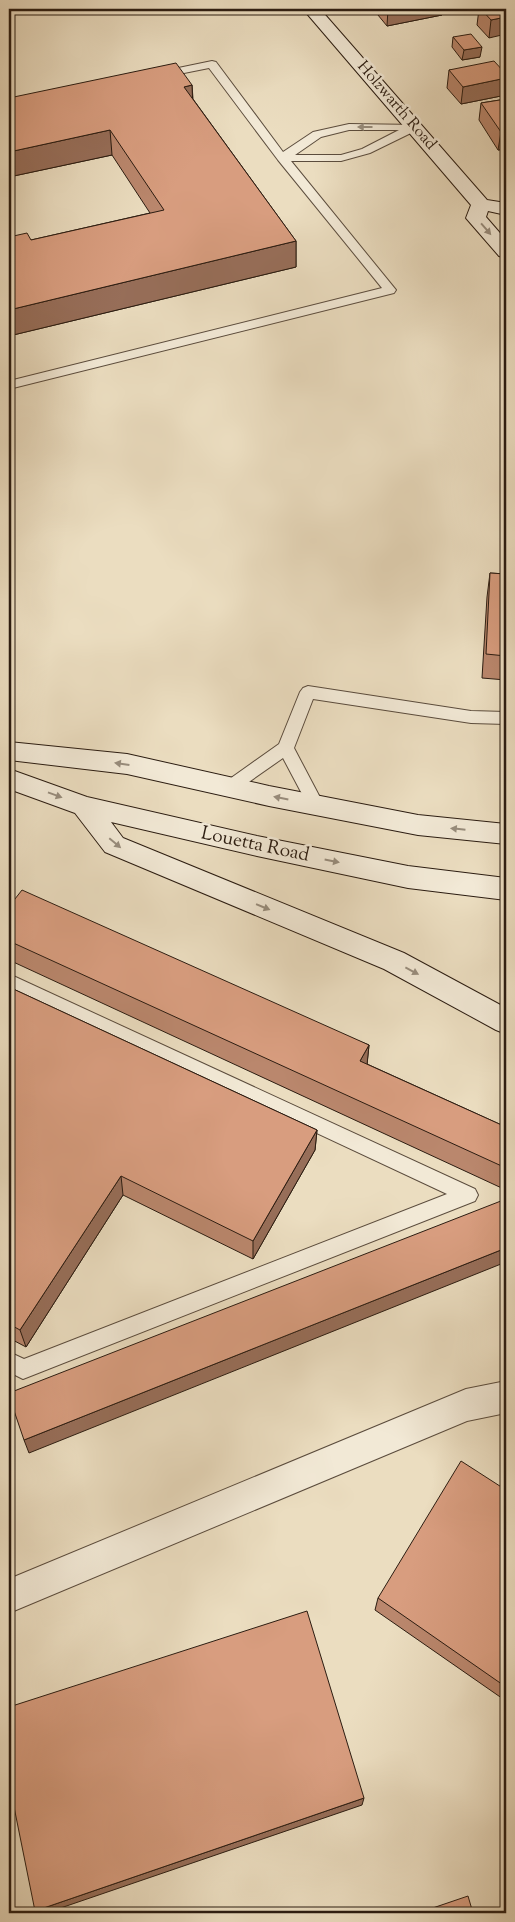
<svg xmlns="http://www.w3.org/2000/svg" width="515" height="1922" viewBox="0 0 515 1922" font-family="'Sorts Mill Goudy',serif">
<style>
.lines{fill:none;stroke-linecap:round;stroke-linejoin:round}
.service-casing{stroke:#5b4c3d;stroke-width:2}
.minor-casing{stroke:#5b4c3d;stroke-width:2}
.secondary-casing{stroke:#2b1c11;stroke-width:2}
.service{fill:#f2e9d6;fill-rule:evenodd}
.minor{fill:#f2e9d6;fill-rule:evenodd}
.secondary{fill:#f2e9d6;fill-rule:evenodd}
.wall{fill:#ba876d;stroke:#2b1c11}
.shaded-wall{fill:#976e59;stroke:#2b1c11}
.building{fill:#d89d7f;stroke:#2b1c11}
.oneway{fill:#988d7d}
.labels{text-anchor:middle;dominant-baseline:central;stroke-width:5;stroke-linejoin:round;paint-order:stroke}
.far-street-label{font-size:16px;fill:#2b1c11;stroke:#f2e9d6}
.street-label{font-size:19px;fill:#2b1c11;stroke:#f2e9d6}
</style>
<rect width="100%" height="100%" fill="#ebddc0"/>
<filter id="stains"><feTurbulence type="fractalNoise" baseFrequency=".004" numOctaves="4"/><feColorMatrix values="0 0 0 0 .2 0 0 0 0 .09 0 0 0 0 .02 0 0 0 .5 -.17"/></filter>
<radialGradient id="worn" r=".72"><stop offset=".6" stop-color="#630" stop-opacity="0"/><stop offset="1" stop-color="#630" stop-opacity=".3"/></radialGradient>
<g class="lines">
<defs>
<path id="service" d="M212 61 216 62 283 152 313 132 349 124 418 125 420 127 415 131 370 153 341 161H291L396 290 394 293 9 389V381L382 288 278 160 209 68 159 78 153 75 159 72ZM349 130H399L362 149 341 155H295L321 137Z
M308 686 471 711 506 712V724L471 723 313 699 294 748 324 805 322 809 316 811 310 809 283 758 236 791 230 793 224 791 222 787 224 783 279 744 300 692 303 688Z
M9 974 475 1189 478 1195 475 1201 23 1379 9 1372V1352L24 1359 447 1194 9 989Z"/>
<path id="minor" d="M506 1381V1413L467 1421 9 1613V1579L466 1389Z"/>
<path id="secondary" d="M303 9H320L487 200 506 203V215L488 211 486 217 506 240V258L499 256 466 218 471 205Z
M9 742 127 754 269 786 418 815 506 824V844L418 835 269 806 127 774 9 760Z
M9 769 87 797 257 836 408 866 506 878V900L408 888 257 856 111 822 123 838 404 953 506 1008V1034L496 1030 384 969 105 852 75 813 9 789Z"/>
</defs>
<use href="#service" class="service-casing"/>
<use href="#minor" class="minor-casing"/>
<use href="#secondary" class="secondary-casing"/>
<use href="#service" class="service"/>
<use href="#minor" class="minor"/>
<use href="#secondary" class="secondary"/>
</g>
<path class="wall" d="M373 9H442V15L387 26Z
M479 9H506L489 38 477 25Z
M453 37 480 57 462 60 452 47Z
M506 66V95L461 104 447 88 449 70 500 68Z
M192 85 193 99 296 241V267L9 336 31 240 150 213 112 155 9 177Z
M506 99V149L498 150 479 120 481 103Z
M490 573 506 574V680L482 678 487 597Z
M9 903 369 1045 367 1064 506 1127V1190L9 960Z
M9 987 317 1130 315 1150 253 1259 123 1195 26 1347 9 1338Z
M506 1490V1701L375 1610 378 1598Z"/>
<path class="shaded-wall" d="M388 9H442V15L387 26Z
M506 17V34L489 38 491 20Z
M482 47 480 57 462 60 464 50Z
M506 78V95L461 104 463 87Z
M192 85 193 110 184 87Z
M110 130 112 155 9 177V152Z
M501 132H506V149L498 150Z
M296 241V267L9 336V310Z
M369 1045 367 1065 360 1061Z
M317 1130 315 1150 253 1259V1241Z
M121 1176 123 1195 26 1347 20 1330Z
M506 1248V1262L29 1453 24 1440Z
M364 1798 362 1805 46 1913H38L35 1911Z"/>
<path class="building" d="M481 9H506V17L491 20Z
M471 34 482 47 464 50 453 37Z
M494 61 506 74V78L463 87 449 70Z
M176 63 192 85 184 87 296 241 9 310V237L27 233 31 240 164 210 110 130 9 152V98Z
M506 66V74L500 68Z
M506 99V132H501L481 103Z
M490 573 506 574V656L486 654Z
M22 890 369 1045 360 1061 506 1127V1168L9 941V903L11 904Z
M9 987 317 1130 253 1241 121 1176 20 1330 9 1324Z
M506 1199V1248L24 1440 9 1396V1393Z
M461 1461 506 1490V1687L378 1598Z
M307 1611 364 1798 35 1911 9 1782V1707Z
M468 1896 473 1913H418Z"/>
<defs><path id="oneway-solid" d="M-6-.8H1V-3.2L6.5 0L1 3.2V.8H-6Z" transform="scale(1.25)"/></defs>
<g class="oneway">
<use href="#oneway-solid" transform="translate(365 127) rotate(-180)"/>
<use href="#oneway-solid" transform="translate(486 229) rotate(49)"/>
<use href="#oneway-solid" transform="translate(122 764) rotate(-172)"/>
<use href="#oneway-solid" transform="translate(55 795) rotate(20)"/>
<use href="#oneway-solid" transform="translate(281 798) rotate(-169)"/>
<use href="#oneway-solid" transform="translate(458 829) rotate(-174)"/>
<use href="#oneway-solid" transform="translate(115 843) rotate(40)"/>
<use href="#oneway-solid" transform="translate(332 861) rotate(11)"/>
<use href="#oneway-solid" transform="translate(263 907) rotate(22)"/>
<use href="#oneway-solid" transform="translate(412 971) rotate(28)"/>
</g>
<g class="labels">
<g class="far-street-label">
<text transform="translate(396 106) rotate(49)">Holzwarth Road</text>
</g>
<g class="street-label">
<text transform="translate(255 845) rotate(12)">Louetta Road</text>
</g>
</g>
<rect width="515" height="1922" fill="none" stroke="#ebddc0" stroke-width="30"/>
<rect x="10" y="10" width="495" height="1902" fill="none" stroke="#2b1c11" stroke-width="2.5"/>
<rect x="15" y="15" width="485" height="1892" fill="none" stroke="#2b1c11"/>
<rect width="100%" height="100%" filter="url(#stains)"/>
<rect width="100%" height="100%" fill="url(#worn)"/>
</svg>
